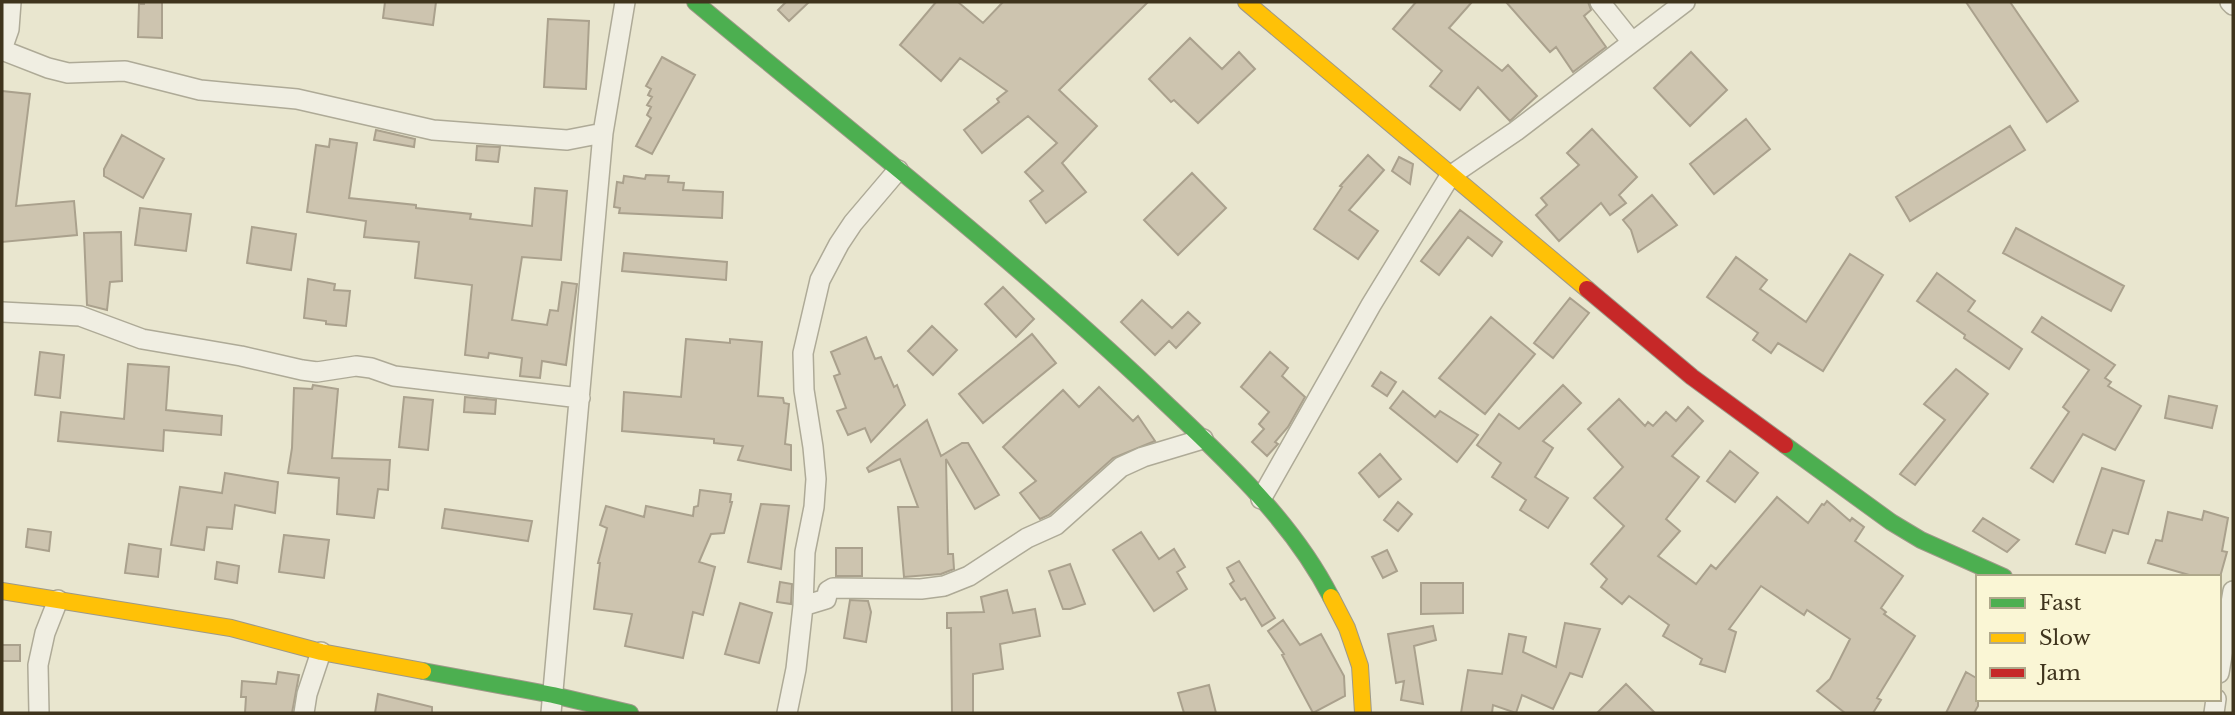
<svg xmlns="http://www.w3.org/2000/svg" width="2235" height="715" viewBox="0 0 2235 715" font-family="'Libre Baskerville',serif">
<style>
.building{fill:#cdc4af;stroke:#aaa18d;stroke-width:2}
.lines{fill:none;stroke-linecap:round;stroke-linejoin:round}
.street-casing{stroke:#aeaa97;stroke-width:22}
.fast-casing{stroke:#9e9988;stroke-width:18}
.slow-casing{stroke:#9e9988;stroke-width:18}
.jam-casing{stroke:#9e9988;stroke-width:18}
.street{stroke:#f0eee2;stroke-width:19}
.fast{stroke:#4caf50;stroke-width:16}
.slow{stroke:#ffc107;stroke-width:16}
.jam{stroke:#c62828;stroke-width:16}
</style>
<rect width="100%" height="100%" fill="#e9e6cf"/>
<path class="building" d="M144 2H162V38L138 37 139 4H144Z
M385 2H436L433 25 383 18Z
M786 2H809L789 21 778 10Z
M936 2H958L983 23 1003 2H1148L1059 90 1097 126 1062 163 1086 192 1046 223 1030 201 1043 191 1025 172 1057 143 1028 116 982 153 964 130 999 102 997 99 1007 91 960 58 941 81 900 45Z
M1416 2H1472L1449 28 1502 71 1508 65 1537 96 1510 121 1478 87 1460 110 1430 86 1442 71 1393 29Z
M1506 2H1588L1591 10 1584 16 1606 47 1573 72 1556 47 1550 52Z
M1966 2H2010L2078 101 2047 122Z
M548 19 589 21 586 89 544 87Z
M1190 38 1222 69 1239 52 1255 69 1198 123 1174 100 1171 102 1149 79Z
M1691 52 1727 90 1690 126 1654 88Z
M662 57 695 75 652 154 636 146 651 118 647 115 651 107 647 105 652 97 648 95 651 89 646 86Z
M2 91 30 94 16 206 74 201 77 235 2 242Z
M1746 119 1770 149 1714 194 1690 164Z
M2010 126 2025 150 1910 221 1896 197Z
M1592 129 1637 177 1619 195 1626 203 1610 215 1601 203 1559 241 1536 215 1547 205 1541 198 1579 165 1567 153Z
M376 130 415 139 414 147 374 140Z
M122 135 164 159 143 198 104 176V169Z
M330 139 357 143 349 198 416 205V208L471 214 470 219 532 226 535 188 567 191 561 260 522 257 512 320 547 325 550 310 558 311 562 282 577 284 566 365 542 361 540 378 520 376 522 358 489 353 488 358 465 355 472 285 415 278 419 242 364 237 366 221 307 212 316 145 329 147Z
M477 146 500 147 498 162 476 160Z
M1368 155 1384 170 1349 210 1378 231 1358 259 1314 229 1342 187 1340 186Z
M1399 157 1413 164 1410 184 1392 171Z
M1192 173 1226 208 1178 255 1144 220Z
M646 175 669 176 668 182 684 183 683 190 723 192 722 218 619 213 620 208 614 207 617 182 623 183 624 176 645 179Z
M1652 195 1677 225 1638 252 1631 230 1623 220Z
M140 208 191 214 186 251 135 245Z
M1460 210 1502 242 1492 256 1468 237 1439 275 1421 261Z
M252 227 296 234 291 270 247 263Z
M2016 228 2124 286 2111 311 2003 253Z
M121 232 122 281 110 282 107 310 87 305 84 233Z
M624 253 727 262 726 280 622 271Z
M1850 254 1883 275 1823 371 1778 343 1771 353 1753 340 1758 333 1707 297 1736 257 1767 280 1760 289 1806 322Z
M1937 273 1975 301 1968 311 2022 349 2009 369 1964 338 1965 335 1917 301Z
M308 279 335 284 334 290 350 291 346 326 326 324V321L304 318Z
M1003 287 1034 319 1016 337 985 304Z
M1570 298 1589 313 1553 358 1534 343Z
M1142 300 1172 328 1188 312 1200 323 1176 348 1169 341 1155 355 1121 322Z
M1491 317 1535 354 1485 414 1439 378Z
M2042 317 2115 365 2105 378 2111 382 2108 386 2141 406 2115 450 2083 434 2053 482 2031 468 2069 412 2063 407 2089 370 2032 332Z
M932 326 957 350 933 375 908 351Z
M1032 334 1056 363 983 423 959 394Z
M866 337 875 359 881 357 894 387 897 385 905 405 871 442 865 428 848 435 837 411 846 408 834 376 840 374 831 352Z
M686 339 730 343V339L762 342 758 396 783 398 784 403 789 404 785 444 791 445V470L738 460 743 446 714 443V439L622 431 624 392 681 397Z
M40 352 64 355 60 398 35 395Z
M1270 352 1288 368 1282 376 1305 397 1288 427 1275 442 1278 444 1267 456 1252 442 1264 429 1259 424 1269 412 1241 387Z
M128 364 169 367 166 410 222 416 221 435 164 430 163 451 58 441 61 412 124 419Z
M1956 369 1988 394 1915 485 1900 474 1945 420 1924 404Z
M1381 372 1396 382 1387 396 1372 386Z
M313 385 338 389 332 458 390 460 388 490 378 489 374 518 337 514 339 478 288 473 292 448 294 388 312 389Z
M1563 385 1581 403 1543 441 1553 448 1535 477 1568 498 1548 528 1520 510 1526 500 1492 477 1501 463 1477 445 1499 414 1519 429Z
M1099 387 1133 421 1138 416 1155 441 1113 458 1049 515 1040 519 1020 493 1036 481 1003 447 1063 390 1079 407Z
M1403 391 1435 417 1440 411 1478 435 1457 462 1390 408Z
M2169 396 2217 406 2212 428 2165 418Z
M404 397 433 400 428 450 399 447Z
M465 397 496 400 495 414 464 412Z
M1619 399 1645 426 1648 422 1653 426 1666 412 1676 421 1688 407 1703 421 1672 456 1699 477 1666 519 1680 531 1658 556 1696 584 1711 565 1716 569 1777 497 1808 523 1822 504 1824 505 1827 501 1850 521 1852 518 1864 527 1855 541 1903 576 1881 608 1886 612 1884 614 1915 636 1877 698 1881 700 1873 713H1845L1817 691 1830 679 1850 639 1807 610 1804 615 1761 586 1729 629 1736 632 1725 672 1700 664 1702 659 1663 636 1669 625 1629 596 1622 604 1601 587 1607 579 1591 564 1624 526 1594 498 1623 467 1588 429Z
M927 420 941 456 962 443H968L999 495 975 509 946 459 948 554H953L954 569 941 574 904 577 898 507H918L900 459 869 472 867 468Z
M1730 451 1758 473 1735 502 1707 481Z
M1380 454 1401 479 1379 497 1359 473Z
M2102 468 2144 481 2128 534 2113 530 2105 553 2076 544Z
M225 473 278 482 275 513 235 505 232 529 207 527 204 550 171 545 180 487 222 493Z
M700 490 731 494 730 502H732L724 533 711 534 699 562 715 567 703 615 693 612 683 658 625 646 632 614 594 609 600 563H598L607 528 600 525 606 506 644 517 646 506 693 516 694 507 698 506Z
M1398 502 1412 514 1398 531 1384 520Z
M761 504 789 506 781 569 748 562Z
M445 509 532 521 528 541 442 528Z
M2204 511 2228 518 2222 551 2227 552 2220 577H2196L2148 563 2156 540 2162 541 2168 512 2202 520Z
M1983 518 2019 540 2007 552 1973 531Z
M28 529 51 532 49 551 26 547Z
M1141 532 1159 559 1174 549 1185 567 1177 572 1187 589 1154 611 1113 550Z
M284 535 329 540 324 578 279 572Z
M129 544 161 549 158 577 125 573Z
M836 548H862V576H836Z
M1387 550 1397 571 1383 578 1372 557Z
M1239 561 1275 618 1262 626 1245 598 1241 600 1230 584 1234 581 1227 568Z
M217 562 239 566 237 583 215 579Z
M1070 564 1085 604 1070 609H1063L1049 571Z
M780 582 792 584 791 604 777 602Z
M1421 583H1463V613L1421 614Z
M1007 590 1013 613 1035 609 1040 636 1000 644 1003 669 973 674V713H952L951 628H947V613L984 612 981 597Z
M850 600 868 601 871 612 866 642 844 638Z
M740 603 772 613 759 663 725 654Z
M1283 620 1300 645 1321 634 1344 676 1345 696 1313 713 1282 655 1284 654 1268 631Z
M1565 623 1600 629 1582 677 1570 673 1553 709 1522 695 1516 713 1493 705 1492 713H1461L1468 670 1502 674 1509 634 1526 637 1523 652 1556 667Z
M1433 626 1436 640 1414 646 1423 704 1401 700 1404 681 1396 683 1388 634Z
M2 645H20V661H2Z
M278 672 299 675 292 713H245L246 697H241L242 681 276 684Z
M1966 672 1978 679V706L1974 713H1946Z
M1626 684 1655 713H1597Z
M1209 685 1216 713H1184L1178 693Z
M378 694 432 707V713H375Z"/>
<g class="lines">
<defs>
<path id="street" d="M1600 2 1632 42
M2230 2 2233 5
M2 49 9 29 11 2
M2 50 48 68 68 73 125 71 200 90 297 99 433 130 567 140 603 133
M2 312 80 316 142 339 241 356 302 370 317 372 356 366 371 368 394 376 580 398
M1261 499 1371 305 1450 176 1516 131 1685 2
M803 606 826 599 828 591 833 588 921 589 944 586 969 576 1027 538 1056 525 1121 467 1143 457 1203 439
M2219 673 2233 591
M39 713 38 665 45 633 58 600
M304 713 307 694 321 652
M551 713 603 133 625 2
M787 713 796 669 803 606 805 552 814 507 816 479 813 447 804 390 803 353 820 280 839 244 853 223 898 170
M2214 713 2216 699"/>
<path id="fast" d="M695 2C850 131 1009 255 1155 393 1220 455 1290 517 1331 597
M1785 445 1891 522 1921 540 2004 577
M423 671 553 695 630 713"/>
<path id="slow" d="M1246 2 1587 289
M2 591 231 628 321 652 423 671
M1331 597 1347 628 1360 666 1363 713"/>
<path id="jam" d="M1587 289 1692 377 1785 445"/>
</defs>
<use href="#street" class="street-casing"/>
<use href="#fast" class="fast-casing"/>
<use href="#slow" class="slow-casing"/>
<use href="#jam" class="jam-casing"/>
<use href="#street" class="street"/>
<use href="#fast" class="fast"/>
<use href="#slow" class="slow"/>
<use href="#jam" class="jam"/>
</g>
<rect width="2235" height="715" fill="none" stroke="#3f341d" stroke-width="7"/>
<rect x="1976" y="575" width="245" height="126" fill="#faf6d5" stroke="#afa88b" stroke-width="2"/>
<rect x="1990" y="598" width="35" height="10" fill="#4caf50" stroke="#afa88b" stroke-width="2"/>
<text x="2039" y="610" font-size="21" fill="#3f341d">Fast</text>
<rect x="1990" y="633" width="35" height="10" fill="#ffc107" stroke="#afa88b" stroke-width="2"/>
<text x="2039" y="645" font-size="21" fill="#3f341d">Slow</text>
<rect x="1990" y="668" width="35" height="10" fill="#c62828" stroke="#afa88b" stroke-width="2"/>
<text x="2039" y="680" font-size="21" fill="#3f341d">Jam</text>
</svg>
